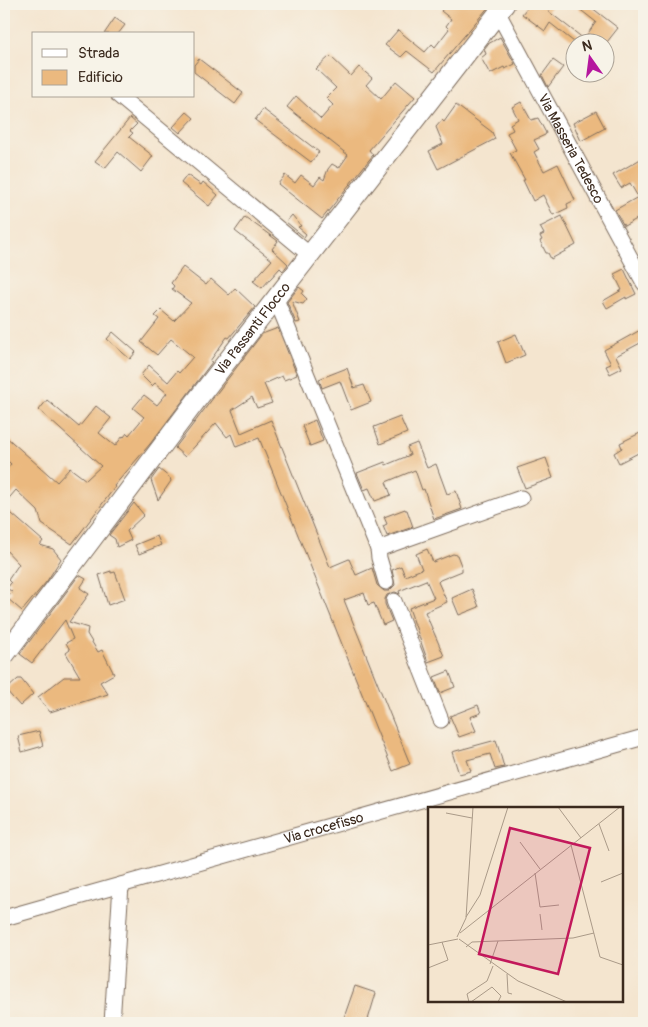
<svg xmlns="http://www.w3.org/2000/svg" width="648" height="1027" viewBox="0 0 648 1027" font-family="Pangolin,sans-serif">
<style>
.building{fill:#ebb97f}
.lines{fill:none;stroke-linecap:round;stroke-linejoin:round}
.minor-casing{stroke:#7c6b5c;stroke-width:17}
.major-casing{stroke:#7c6b5c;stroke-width:21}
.minor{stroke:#fff;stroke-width:15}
.major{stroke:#fff;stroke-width:19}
.labels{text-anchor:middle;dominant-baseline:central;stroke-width:5;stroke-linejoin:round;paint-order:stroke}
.street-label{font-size:14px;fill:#3b2a1e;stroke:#f7f3e8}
.inset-road{fill:none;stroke:#aa9a88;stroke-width:1}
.view{fill:#c2185b;fill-opacity:0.15;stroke:#c2185b;stroke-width:2.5}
.inset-edge{fill:none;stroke:#3b2a1e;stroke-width:2.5}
</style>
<rect width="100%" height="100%" fill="#f7f3e8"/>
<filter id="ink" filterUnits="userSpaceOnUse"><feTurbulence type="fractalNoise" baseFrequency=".02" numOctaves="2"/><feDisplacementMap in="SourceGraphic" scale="10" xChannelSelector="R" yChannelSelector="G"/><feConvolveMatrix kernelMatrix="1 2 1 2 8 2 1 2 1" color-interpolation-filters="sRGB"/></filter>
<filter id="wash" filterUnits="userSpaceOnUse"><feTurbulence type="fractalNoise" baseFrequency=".0096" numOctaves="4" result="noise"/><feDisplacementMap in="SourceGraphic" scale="20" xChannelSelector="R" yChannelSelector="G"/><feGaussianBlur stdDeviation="1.12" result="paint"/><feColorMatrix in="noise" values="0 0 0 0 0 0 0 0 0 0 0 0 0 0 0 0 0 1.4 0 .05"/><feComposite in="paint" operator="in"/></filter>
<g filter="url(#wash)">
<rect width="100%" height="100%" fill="#f4e5cf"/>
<g id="blocks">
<path class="building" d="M447 4H491L434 72 407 51 401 57 385 45 398 30 425 52 432 44 435 47 449 29 446 26 451 19 441 11Z
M530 4H553L548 11 584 39 596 22 573 4H587L618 28 607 42H574L550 23 545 31 522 14Z
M115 18 125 25 118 34H104Z
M500 37 515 64 505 69 504 67 490 74 481 58 486 54 484 49 488 44Z
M330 56 351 76 359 67 372 78 366 85 381 99 396 81 415 97 369 150 373 155 322 219 278 184 285 175 295 183 301 175 314 185 320 177 324 180 328 169 332 164 339 168 348 155 287 107 296 96 321 119 333 105 326 98 336 88 316 69Z
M199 59 243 93 235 104 194 72V65Z
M553 60 563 67 548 87 542 75Z
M521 102 531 120 538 118 546 133 545 135 534 140 539 149 534 152 544 171 558 164 575 200 567 204 568 208 553 215 543 195 533 201 523 180H525L510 153 516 150 507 133 513 130 510 124 518 119 512 107Z
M456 105 492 132 495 139 438 169 429 151 443 144 436 127 442 120 444 122Z
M263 109 319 152 311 162 255 120Z
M596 111 605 128 581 141 573 123Z
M187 112 194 118 180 133 173 127Z
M130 118 137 124 130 131 133 133 129 137 153 156 141 172 118 152 105 168 95 161Z
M644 157V215L624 226 615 210 638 197 630 183 621 188 613 175Z
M187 175 201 185 203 182 218 195 209 206 181 183Z
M292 215 301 226 298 227 306 234 304 237 286 222Z
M562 216 576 245 551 259 548 253H546L540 241 542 240 540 236 544 234 540 227Z
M245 217 278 241 272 249 288 264 283 271 280 268 262 288 253 281 272 260 235 231Z
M183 267 206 285 211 279 229 295 235 288 255 307 229 338 227 337 210 361 212 362 150 444 114 486 115 487 72 544 42 524 38 511 16 490 4 504V472L11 464 4 457 8 452 4 448V435L57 482 70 468 86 480 101 466 39 410 47 400 79 427 96 406 111 418 99 433 115 446 123 436 124 437 127 433 129 435 144 417 133 408 144 395 157 405 167 393 155 383 152 386 141 375 149 365 168 382 177 371 179 373 193 357 171 339 157 355 141 342 159 319 155 316 161 310 174 321 191 303 172 289 174 286 171 283Z
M624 269 636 294 626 299V297L607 308 603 301 622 290 614 274Z
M299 287 304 291 302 294 307 299 303 304 292 301 300 322 296 323 287 302Z
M278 328 297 375 284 380 282 376 264 384 272 403 257 408 252 397 232 410 241 433 271 420 330 567 349 559 356 575 372 568 377 585 384 591H389L395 585 392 570 401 566 405 576 422 569 416 554 427 549 433 562 453 554 457 555 462 568V571L440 580 438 582 447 602 425 612 444 656 428 662 409 608 434 598 426 580 399 591 400 594 395 592 387 595 385 599V604L392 621 383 625 374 603 368 605 364 593 344 600 410 764 393 771 259 438 236 447 231 434 227 437 216 423 185 457 175 448 262 334Z
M644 328V341L616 356 622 368 610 374 606 366 611 364 604 350Z
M113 332 136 352 130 359 107 339Z
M516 334 525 355 506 363 498 342Z
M347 368 354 388 364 385 371 402 351 410 340 381 322 388 319 379Z
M400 417 407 433 380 444 374 427Z
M315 420 323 441 310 446 302 426Z
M644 431V450L619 463 614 453 622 448 620 443Z
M417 443 427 468 436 464 447 494 456 491 462 509 434 519 424 489 422 490 415 470 386 482 391 495 375 501 369 488 364 490 357 473 385 462 386 465 410 455 407 447Z
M546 458 553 478 525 488 517 468Z
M159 469 170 478 171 481 158 500 151 480Z
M134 503 144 515 127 531 131 540 117 547 115 539 109 535Z
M4 507 43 541 40 545 53 549 61 559 47 581 22 611 7 598 12 592 7 588 11 583 8 580 19 564 4 548Z
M405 509V510H407L413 527 387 536 383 526 387 524 384 517Z
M157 536 161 545 139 554 135 545Z
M111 571V573L115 572 125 599 108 605 99 575Z
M79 575 86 579 80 588 89 594 69 622 88 628 87 634 98 652 102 650 114 674 100 682 108 694 50 712 38 697 64 677H80L66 653 70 650 66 643 73 639 65 620 32 663 20 654Z
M472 589 479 607 459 615 452 598Z
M449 671 455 687 440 693 434 677Z
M18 679H21L33 694 20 706 6 690Z
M478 705 481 713 470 717 476 731 459 737 450 716Z
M39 731 43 746 22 752 18 736Z
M496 740 504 767 495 769 490 754 467 760 471 771 459 774 452 752Z
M355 986 376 993 367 1023H342Z"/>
</g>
</g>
<g filter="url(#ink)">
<use href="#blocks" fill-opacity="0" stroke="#7c6b5c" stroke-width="1"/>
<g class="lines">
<defs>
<g id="minor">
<path id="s1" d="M498 13 644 283"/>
<path d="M119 96 310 255"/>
<path d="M276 299 378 549 521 498"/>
<path d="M378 549 379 558 386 582"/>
<path d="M394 601 441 720"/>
<path id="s2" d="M4 918 644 737"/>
<path d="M112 1023 121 885"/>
</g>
<g id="major">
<path id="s3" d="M4 656 196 401 505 4"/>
</g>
</defs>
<use href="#minor" class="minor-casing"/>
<use href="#major" class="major-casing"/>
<use href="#minor" class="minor"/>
<use href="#major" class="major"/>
</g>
</g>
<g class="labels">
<g class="street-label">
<text stroke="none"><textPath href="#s1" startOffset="154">Via Masseria Tedesco</textPath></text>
<text stroke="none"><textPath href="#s3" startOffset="411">Via Passanti Flocco</textPath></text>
<text stroke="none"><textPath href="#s2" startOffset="332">Via crocefisso</textPath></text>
</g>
</g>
<g transform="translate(428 807)">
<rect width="195" height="195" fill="#f4e5cf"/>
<path class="inset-road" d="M130 0 153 31M18 6 44 11M171 17 181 44M92 35 112 62M143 38 172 150 195 158M107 66 112 100 131 98M173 75 195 66M112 107 114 123M38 110 52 88 80 0M32 126 192 0M29 130 38 111 45 0M31 132 90 174 139 195M0 138 30 132M38 140 44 135 145 131 166 126M62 157 70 134M0 161 20 153 14 135M79 167 80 186 84 187M41 195 39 187 59 174 65 159M43 195 64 180 73 189 70 195"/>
<path class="view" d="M82 21 162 41 130 167 51 147Z"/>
<rect width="195" height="195" class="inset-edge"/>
</g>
<rect width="648" height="1027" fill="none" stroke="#f7f3e8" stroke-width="20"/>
<rect x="32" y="32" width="162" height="65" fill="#f7f3e8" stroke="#aca397"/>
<rect x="42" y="49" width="25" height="8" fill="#ffffff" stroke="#aca397"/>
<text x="78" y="58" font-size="15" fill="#3b2a1e">Strada</text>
<rect x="42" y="70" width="25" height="15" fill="#ebb97f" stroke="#aca397"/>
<text x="78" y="82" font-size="15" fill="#3b2a1e">Edificio</text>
<g transform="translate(590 58) rotate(346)"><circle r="24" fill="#f7f3e8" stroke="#aca397"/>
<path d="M0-4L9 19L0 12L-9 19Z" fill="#b5179e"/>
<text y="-8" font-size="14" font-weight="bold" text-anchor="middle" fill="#3b2a1e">N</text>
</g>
</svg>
